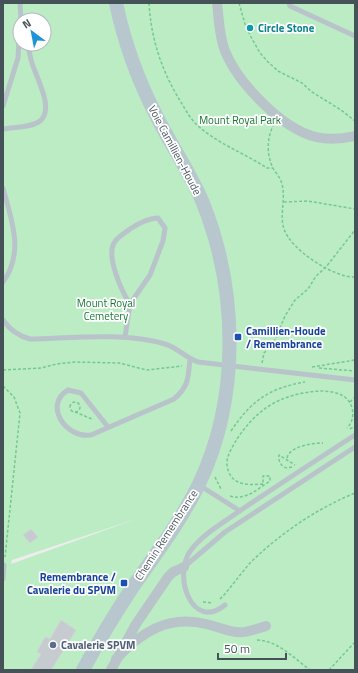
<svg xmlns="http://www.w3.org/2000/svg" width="358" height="673" viewBox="0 0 358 673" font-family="'Titillium Web',sans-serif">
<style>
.green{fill:#bbecc4;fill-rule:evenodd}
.building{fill:#c6cbcf;stroke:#d0d4d8}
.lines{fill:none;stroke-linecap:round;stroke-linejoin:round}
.path{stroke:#74c98e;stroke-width:1.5;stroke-dasharray:3 2;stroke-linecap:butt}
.lane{stroke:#b8c4c9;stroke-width:5}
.street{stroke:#b8c4c9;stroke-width:10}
.secondary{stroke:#b8c7ce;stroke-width:14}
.culture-dot{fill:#0f9aa8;stroke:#fff;stroke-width:1.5}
.transit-dot{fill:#1a4fb4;stroke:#fff;stroke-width:1.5}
.service-dot{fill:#5c6f8a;stroke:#fff;stroke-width:1.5}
.labels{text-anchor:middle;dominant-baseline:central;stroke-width:3.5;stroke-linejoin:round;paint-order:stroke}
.culture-label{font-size:11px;font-weight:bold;fill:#0d838f;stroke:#fff;text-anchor:start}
.park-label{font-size:11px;fill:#197735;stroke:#fff}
.street-label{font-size:11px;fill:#455359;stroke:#fff}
.transit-label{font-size:11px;font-weight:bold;fill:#164399;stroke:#fff;text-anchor:start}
.service-label{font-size:11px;font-weight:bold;fill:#4e5e75;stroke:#fff;text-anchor:start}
</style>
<rect width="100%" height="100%" fill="#efeced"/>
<path class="green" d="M3 3H355V670H3ZM20 20H44V44H20ZM139 518 11 564 12 560Z"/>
<path class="building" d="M31 529 38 537 30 543 23 535Z
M61 620 76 630 51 670H31L41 654 37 652 45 637 50 639Z"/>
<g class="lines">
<path class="path" d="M149 3C151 38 161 69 179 99 184 107 189 117 196 124 216 143 244 153 267 168H273
M239 3 245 24 251 37 260 53 268 62 278 71 302 83 312 92 341 110 355 121
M274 124C267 137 266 154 273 168 275 172 279 176 281 181 287 196 279 214 284 229 291 250 334 278 355 277
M284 202 308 201 355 209
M262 363 264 353 273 344 285 316 295 300 308 289 316 276 326 267 355 230
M312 367 355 360
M319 368 355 371
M3 370 41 368 57 364 74 362 119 363 147 370 182 366
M3 386 14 397 20 413 5 557
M70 407a5 5 0 1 1 10 0a5 5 0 1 1-10 0Z
M350 402 355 397
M75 412 92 419
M350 429 355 426
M231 431C251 401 269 388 305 382
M287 458C290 446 312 443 323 443
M292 467 287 468C281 467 278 461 279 455L295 465
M215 477 221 489
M263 484C249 485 233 486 228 470 224 458 232 448 237 439 247 424 258 412 274 403 291 393 345 380 352 408 354 416 352 423 347 428
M230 496C246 501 257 489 270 481V476H263V485
M220 599C231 588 240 574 251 562 281 533 316 509 355 493
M203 602 213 603
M257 640C277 640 295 659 310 670
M329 670 355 642"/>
<path class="lane" d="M20 3 21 20
M289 3 290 6 355 36
M3 106 18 58 20 23
M3 129C13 127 31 128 40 121 55 109 36 77 32 63 30 57 29 50 28 44
M3 188C11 219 25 252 3 282
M3 320C10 330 18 336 30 339 73 338 124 332 165 344 178 348 186 358 198 362L355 380
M125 337 130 304 150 275 163 241 165 228 158 218C148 218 139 223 130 229 125 233 117 237 114 243 106 257 122 292 130 304
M108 427 81 393 68 390C43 405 66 439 91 435L174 399C189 386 188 378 190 359
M199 485 240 511
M184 567 225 532 355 447
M3 579 4 565
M225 605C192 632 172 575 191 550 203 534 223 523 238 512 277 486 316 460 355 435"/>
<path class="street" d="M217 3C219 19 219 36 225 51 238 83 282 129 316 137 329 140 342 139 355 136
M116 659C141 632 168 615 206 624 237 632 233 637 266 626
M111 670 136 624 168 577 173 572 184 567"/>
<path class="secondary" d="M83 670C98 642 114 615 132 588 155 555 181 521 199 484 240 398 238 291 203 203 190 172 170 144 155 113 137 78 124 41 116 3"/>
</g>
<circle class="culture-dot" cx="250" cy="28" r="4"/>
<g class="transit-dot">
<rect x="234" y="333" width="8" height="8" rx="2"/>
<rect x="120" y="579" width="8" height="8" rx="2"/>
</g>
<circle class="service-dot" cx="53" cy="645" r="4"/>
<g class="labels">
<g class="culture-label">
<text x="258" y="28">Circle Stone</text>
</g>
<g class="park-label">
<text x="240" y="120">Mount Royal Park</text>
<text x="106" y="303">Mount Royal<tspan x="106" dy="13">Cemetery</tspan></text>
</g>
<g class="street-label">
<text transform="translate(175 150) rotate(62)">Voie Camillien-Houde</text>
<text transform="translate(166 535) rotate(-57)">Chemin Remembrance</text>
</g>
<g class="transit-label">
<text x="246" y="331">Camillien-Houde<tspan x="246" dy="13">/ Remembrance</tspan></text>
<text x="116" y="577" text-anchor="end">Remembrance /<tspan x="116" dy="13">Cavalerie du SPVM</tspan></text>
</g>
<g class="service-label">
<text x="61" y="645">Cavalerie SPVM</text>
</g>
</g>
<rect width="358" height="673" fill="none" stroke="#455359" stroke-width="8"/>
<g transform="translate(32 32) rotate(328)"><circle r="19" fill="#ffffff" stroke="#b5babd"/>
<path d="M0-3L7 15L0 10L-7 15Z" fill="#1f94d6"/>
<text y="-6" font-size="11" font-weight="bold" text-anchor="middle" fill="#455359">N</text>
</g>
<path d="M218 653v6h68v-6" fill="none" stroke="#455359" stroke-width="2"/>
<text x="224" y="653" font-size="12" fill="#455359" stroke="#ffffff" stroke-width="3" paint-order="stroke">50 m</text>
</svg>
